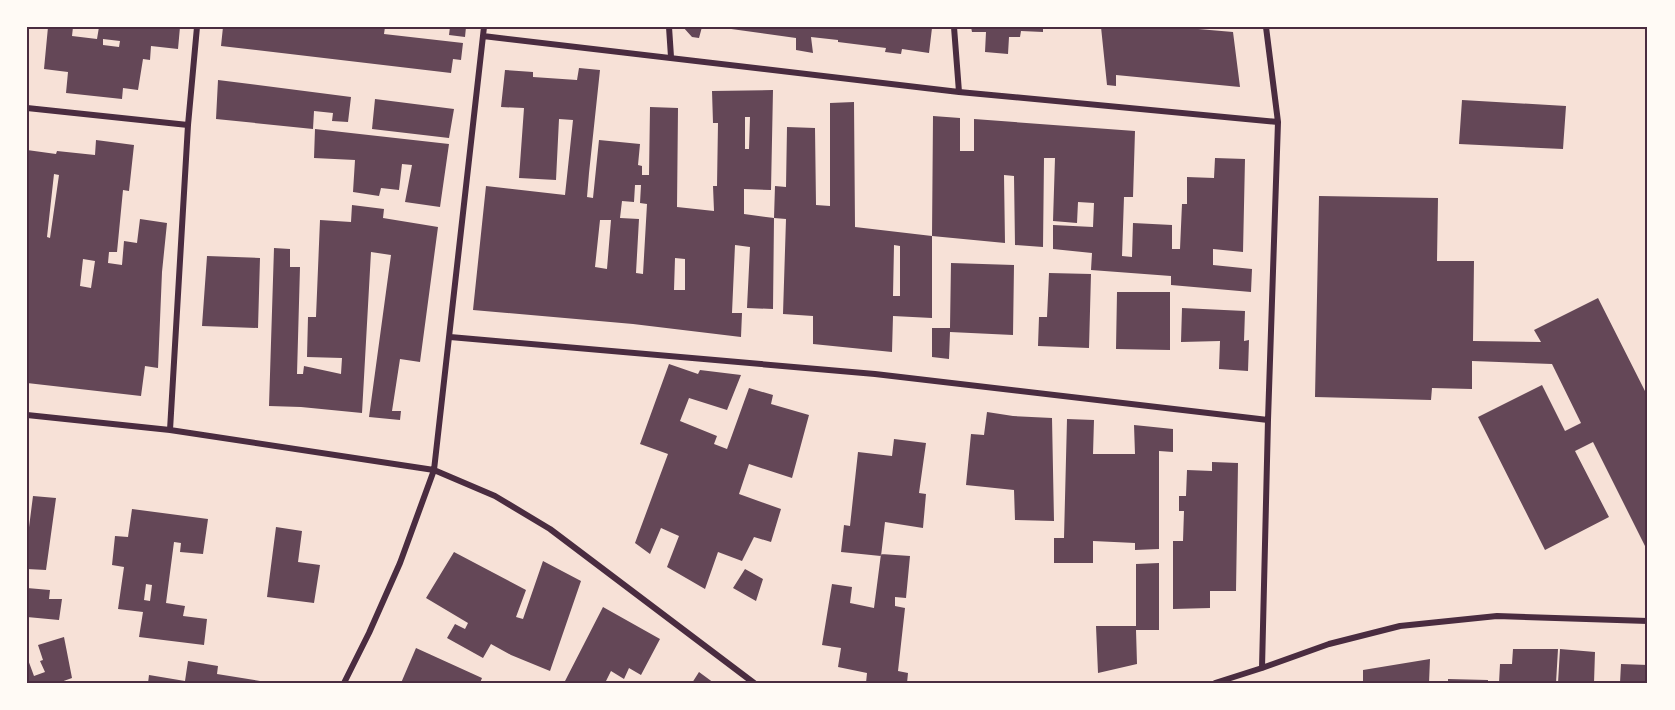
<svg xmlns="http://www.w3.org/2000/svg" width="1675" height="710" viewBox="0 0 1675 710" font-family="Manrope,sans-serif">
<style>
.building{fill:#644757;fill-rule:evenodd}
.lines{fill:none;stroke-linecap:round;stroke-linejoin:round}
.minor{stroke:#4a2c40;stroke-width:6}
.neatline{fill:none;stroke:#4a2c40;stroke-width:2}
</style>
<rect width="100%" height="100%" fill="#f7e1d7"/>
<path class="building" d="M48 27H73L72 36 97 39 99 27H180L178 49 151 46 150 60 143 59 138 90 123 88 122 99 66 93 68 72 44 69ZM103 39 120 41 119 47 103 45Z
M223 27H385L384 34 463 43 461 60 453 59 451 73 221 46Z
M450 27H466L465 37 449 35Z
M683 27H702L699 38 692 37Z
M724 27H923L932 28 929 53 902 49 901 54 885 52 886 48 838 42V40L811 37 813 53 796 50V38L724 28Z
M971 27H1043V32L1021 31 1020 37H1009L1008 54 985 52 986 32H972Z
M1101 27H1175L1233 32 1240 87 1116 75V86L1107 85Z
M579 68 600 70 589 173 587 197 593 198 599 140 640 144 638 165 642 166V175H649L650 107 678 108 677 207 714 211 713 186H717L718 123H713L712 91 773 90 771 190 744 189V214L774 218 773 309 747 308 750 247 735 245 732 313H742L741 337 633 324 473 310 486 186 565 195 573 120 559 119 556 180 519 178 524 108 501 107 505 70 533 72V77L577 80ZM745 117H750L749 149H745ZM635 185H641L640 203 647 204 643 274 636 273 639 219 620 218 622 201 634 202ZM600 220H611L607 269 595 267ZM675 258 685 259V290H674Z
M218 80 351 97 348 122 332 121 333 113 314 111 313 129 216 119Z
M375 99 454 109 449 138 372 129Z
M1462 100 1566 106 1563 149 1459 144Z
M854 102 855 227 932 236V318L893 316 892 352 813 344V316L783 314 786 219 774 218 775 186 786 187 787 127 815 128 816 205 830 206V103ZM894 245 900 246V296H893Z
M933 116 960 118V151H974V119L1135 131 1133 197H1124L1122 256 1132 257 1133 223 1172 225V249H1180L1182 204H1187V177L1214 178 1215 158 1245 159 1243 252 1213 249V265L1252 269 1251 292 1171 285V276L1091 270 1092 253 1053 249V225L1093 227 1094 203 1078 202 1077 223 1053 221 1055 158H1044L1043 247 1015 245 1014 176 1004 175 1005 243 932 236Z
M315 129 449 144 440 207 405 202 412 165 402 164 399 190 381 188 379 196 353 192 355 160 314 158Z
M96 140 134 145 129 191 123 190 117 252H109L108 263 122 265 124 241 137 243 140 219 167 223 162 272 158 368 145 366 141 396 27 383V150L56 154 57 151 95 155ZM54 174 59 175 50 238 47 237ZM83 259 95 261 91 288 80 286Z
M1319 196 1438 198 1437 261H1474L1473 341 1541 342 1534 330 1598 298 1648 397V552L1593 442 1575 451 1609 517 1545 550 1478 417 1542 385 1565 431 1581 423 1552 364 1472 361V389L1432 388 1431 400 1315 397Z
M352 205 384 209 383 218 438 227 420 362 400 359 392 411H401L400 420 369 417 391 255 371 252 362 413 301 407 269 406 274 248 290 249V267H300L297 374H303L304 366 341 374 342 358 307 357 308 317H316L320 220 351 222Z
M207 256 260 258 258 328 202 326Z
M951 263 1014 265 1013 335 950 332 949 359 932 357V328H950Z
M1049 273 1091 274 1089 348 1038 346 1039 317H1047Z
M1117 292H1170V350L1116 349Z
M1182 308 1245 311 1244 341 1249 340 1248 371 1219 369 1220 341 1181 342Z
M669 364 698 374 700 370 741 375 727 410 689 398 680 421 717 436 714 444 727 449 749 388 773 395 771 404 809 415 792 478 749 464 739 494 781 509 771 542 754 537 742 561 718 552 705 589 667 567 679 536 661 528 650 554 635 543 668 454 640 444Z
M987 412 1013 416 1052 418 1054 521 1015 520 1014 490 966 485 971 434 984 435Z
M1067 419 1094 420 1093 454H1135L1134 425 1173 429V452L1159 451V549L1135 550V543L1093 541V563H1054V538H1064Z
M894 439 926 443 919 493 926 494 923 528 885 522 881 556 841 552 844 525 850 526 858 452 892 456Z
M1212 462 1238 463 1236 591H1210V608L1173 609V541H1183L1184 511H1179V496H1186L1187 470 1212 471Z
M33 496 56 498 46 570 27 569V543Z
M132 509 208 519 203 554 180 552 181 543 174 542 166 603 185 606 183 616 207 619 204 645 139 637 143 612 118 609 124 567 112 565 115 536 128 537ZM146 584 152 585 150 601 144 600Z
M276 527 302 531 298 562 320 565 314 603 267 597Z
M454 552 526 590 516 617 523 619 543 561 581 581 550 671 511 655 491 644 483 658 447 638 455 624 465 629 468 623 426 598Z
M881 554 910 556 906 598 895 597V606L905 608 898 671 908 673 907 683H866L867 673 838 667 841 648 822 645 832 584 852 587 850 603 874 608Z
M1159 563V630H1136L1137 664 1098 673 1096 626H1136V564Z
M745 569 763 579 756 601 733 588Z
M27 588 50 590 49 599H62L59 620 27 617Z
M603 607 660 639 641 675 629 668 624 679 611 671 605 683H564Z
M64 637 72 678 58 683H27V657L34 676 45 672 40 661 43 660 38 645Z
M416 648 482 678 480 683H401Z
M1513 649H1558L1556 683H1499L1500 664H1512Z
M1560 649 1595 652 1594 683H1558Z
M1430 659 1429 683H1363V670Z
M188 661 218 666 217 674 260 681 259 683H148L149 675 185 681Z
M1621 664 1648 665V683H1620Z
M699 672 714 683H692Z
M1448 679 1488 680V683H1448Z"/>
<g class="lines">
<path class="minor" d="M669 27 671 57
M954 27 959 92
M483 36 959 92 1278 122
M27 108 188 125
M450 337 875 374 1268 420
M27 415 170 430 434 470 495 496 550 529 754 683
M170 430 188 125 197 27
M1262 668 1268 420 1278 122 1266 27
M344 683 369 633 400 563 434 470 484 27
M1215 683 1262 668 1329 644 1400 626 1497 616 1648 621"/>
</g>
<rect width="1675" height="710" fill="none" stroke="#fffaf5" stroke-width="57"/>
<rect x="28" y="28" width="1618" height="654" class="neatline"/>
</svg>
